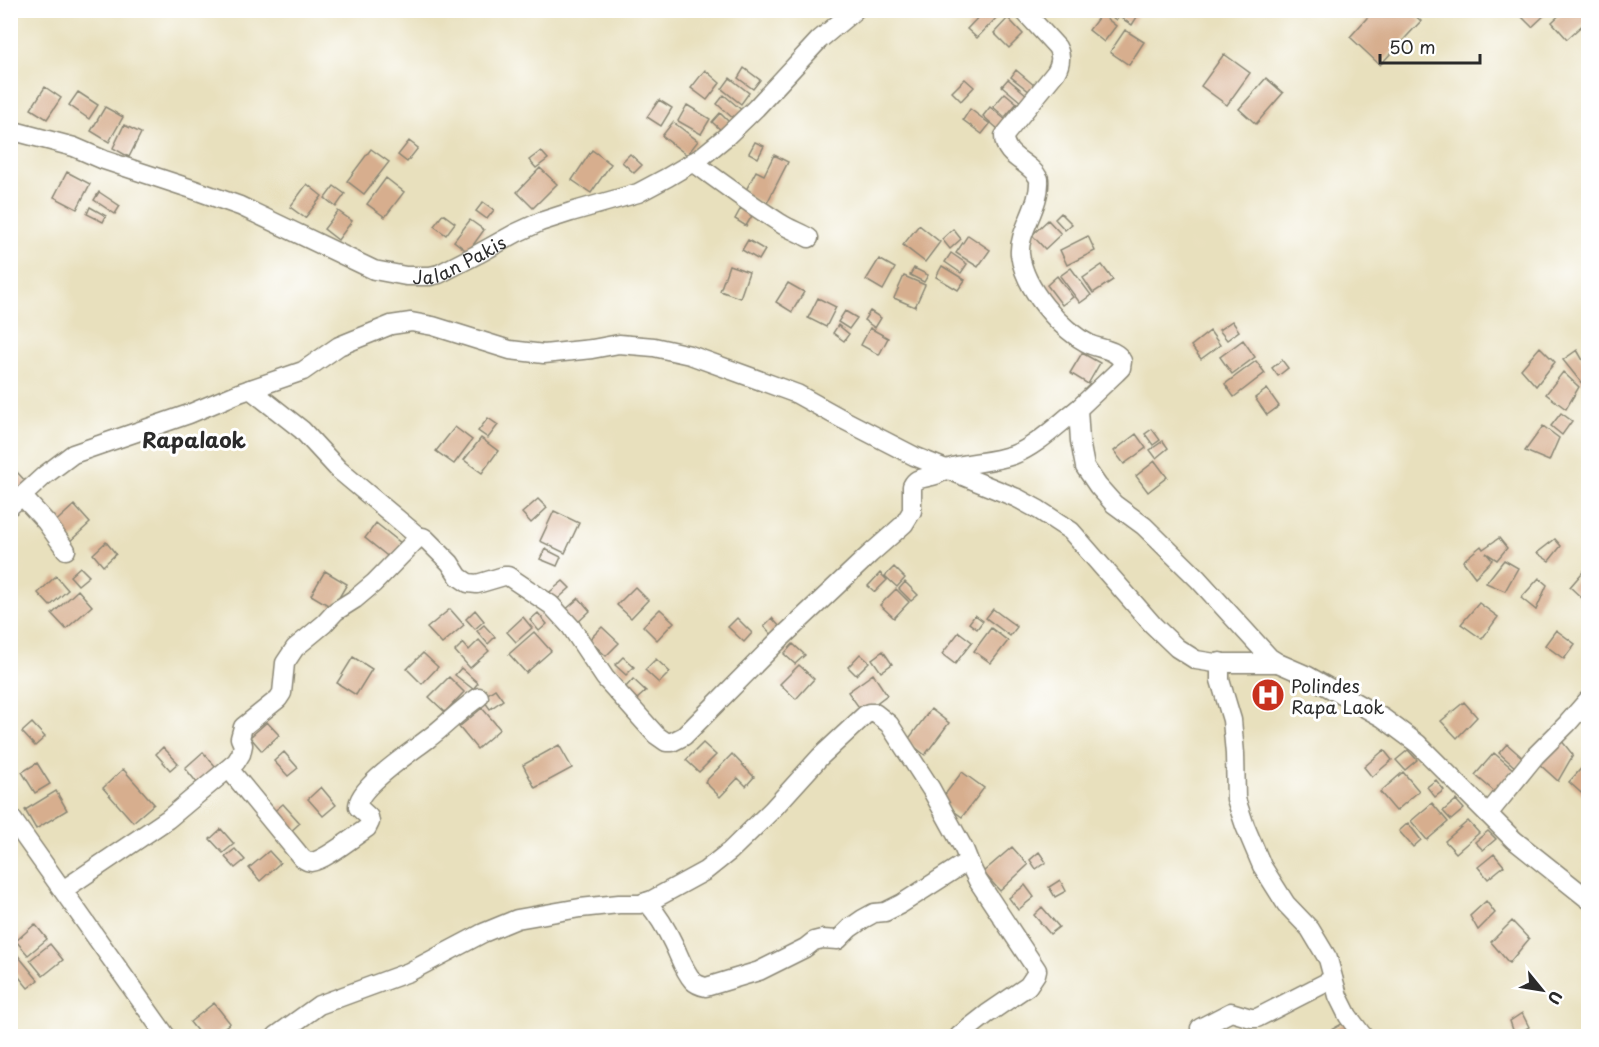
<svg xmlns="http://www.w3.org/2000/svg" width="1599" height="1047" viewBox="0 0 1599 1047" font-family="'Playpen Sans',sans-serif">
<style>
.building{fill:#d7ae8e}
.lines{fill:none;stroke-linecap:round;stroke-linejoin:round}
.minor-casing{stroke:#8a8674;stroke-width:21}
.minor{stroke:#fff;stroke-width:18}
.labels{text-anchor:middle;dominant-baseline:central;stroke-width:6;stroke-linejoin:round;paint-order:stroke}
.street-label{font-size:18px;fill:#2b2b2b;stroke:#fff}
.poi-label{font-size:18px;fill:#2b2b2b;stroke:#fff;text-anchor:start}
.quarter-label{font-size:21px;font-weight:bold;fill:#2b2b2b;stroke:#fff}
</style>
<rect width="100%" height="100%" fill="#fff"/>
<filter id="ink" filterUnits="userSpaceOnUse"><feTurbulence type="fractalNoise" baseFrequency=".0167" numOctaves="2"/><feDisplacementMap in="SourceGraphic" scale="12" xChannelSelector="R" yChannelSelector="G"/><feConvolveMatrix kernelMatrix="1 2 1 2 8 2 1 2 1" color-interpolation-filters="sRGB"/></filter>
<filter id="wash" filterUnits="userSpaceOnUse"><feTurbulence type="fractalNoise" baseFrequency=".008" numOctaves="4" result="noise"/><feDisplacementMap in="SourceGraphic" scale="24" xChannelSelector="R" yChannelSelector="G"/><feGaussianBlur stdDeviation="1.35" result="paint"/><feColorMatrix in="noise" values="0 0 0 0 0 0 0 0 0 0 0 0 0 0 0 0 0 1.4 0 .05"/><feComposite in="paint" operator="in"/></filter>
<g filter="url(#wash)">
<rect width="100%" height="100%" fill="#e8e0bd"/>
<g id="blocks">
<path class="building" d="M985 10H994L999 15 977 38 967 29Z
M1107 10H1123L1116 20 1106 13Z
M1126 10 1137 17 1132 25 1121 18Z
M1374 10H1391L1395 15 1399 10H1409L1421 21 1380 65 1350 37Z
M1515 10H1546L1548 12 1532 27Z
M1565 10H1588V20L1567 39 1552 22Z
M1101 14 1116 26 1104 42 1089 30Z
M1008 18 1023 34 1009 48 994 33Z
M1125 30 1144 42 1129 65 1110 52Z
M1224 54 1250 73 1227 105 1201 86Z
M744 68 760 80 753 89 738 78Z
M705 70 720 83 707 100 691 88Z
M1016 70 1035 86 1030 92 1011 77Z
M730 78 749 93 741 104 722 89Z
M1266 78 1283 93 1256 124 1239 109Z
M965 79 974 87 961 101 952 92Z
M1008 79 1027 95 1021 102 1002 86Z
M45 87 61 98 47 119 31 109Z
M78 92 98 105 89 119 69 105Z
M1005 93 1017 103 1005 117 993 107Z
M724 95 744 112 736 121 717 104Z
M659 100 672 108 661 126 647 117Z
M687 105 710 119 701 134 678 121Z
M105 107 123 117 109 142 91 131Z
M990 107 1006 120 998 129 983 116Z
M970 109 990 124 982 134 963 120Z
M720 113 730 123 722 131 712 122Z
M673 122 698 141 687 155 662 136Z
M124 125 141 133 129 157 113 148Z
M409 141 418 148 407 162 398 155Z
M755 142 764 146 758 158 749 153Z
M371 149 389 162 364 194 347 181Z
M592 150 611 164 591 193 572 180Z
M541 151 548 159 536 168 529 160Z
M630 154 642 165 634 173 622 162Z
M774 155 788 162 766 205 744 194 756 171 764 175Z
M540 168 557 184 533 208 517 192Z
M67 172 90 184 77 209 54 197Z
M386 178 404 192 385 217 367 204Z
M307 184 322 196 305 218 290 207Z
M334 186 345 194 336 207 325 198Z
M99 192 120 206 115 214 94 200Z
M483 202 494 210 487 219 476 211Z
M90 207 106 216 103 222 87 214Z
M741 208 753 214 746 226 735 219Z
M338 211 352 221 338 240 324 229Z
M1061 213 1072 224 1065 230 1055 219Z
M443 214 455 223 446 235 434 226Z
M470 220 484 230 468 252 454 241Z
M1048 220 1061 234 1045 249 1032 235Z
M919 225 940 242 925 262 903 245Z
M953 229 961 239 950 249 942 239Z
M968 235 990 250 978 267 956 253Z
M1088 236 1095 251 1067 265 1060 250Z
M748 240 765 250 759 260 742 250Z
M951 253 967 264 961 273 945 262Z
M879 259 895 268 883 290 866 280Z
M729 265 749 272 740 298 720 291Z
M1102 265 1113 280 1093 293 1083 278Z
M942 266 965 280 958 290 936 277Z
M914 268 928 275 924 282 910 275Z
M1071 268 1091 295 1080 303 1060 276Z
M904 276 925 285 915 307 894 298Z
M1057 276 1073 297 1062 305 1047 285Z
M788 283 804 292 792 312 776 302Z
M818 298 836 307 826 327 808 318Z
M845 311 857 318 849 329 838 322Z
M870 311 881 318 875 328 864 320Z
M1232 321 1239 331 1227 340 1219 330Z
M838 325 849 334 844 341 833 333Z
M870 328 888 338 879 355 861 345Z
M1210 331 1220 345 1201 359 1191 346Z
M1243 340 1255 357 1232 374 1220 357Z
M1540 347 1555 362 1536 386 1521 369Z
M1577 350 1588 369V381L1584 386 1563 360Z
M1082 353 1100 363 1088 384 1070 373Z
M1282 360 1288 368 1278 376 1272 368Z
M1256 361 1265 373 1234 397 1225 384Z
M1563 372 1579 387 1566 409 1546 394Z
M1267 389 1279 406 1267 415 1255 398Z
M1561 413 1572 421 1562 435 1551 426Z
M488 418 498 425 488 438 478 431Z
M1543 426 1559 438 1549 461 1525 451Z
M455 427 472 440 454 464 436 451Z
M1152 429 1160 440 1153 445 1145 434Z
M1136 434 1146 448 1124 464 1114 451Z
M481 438 498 451 482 473 464 460Z
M1163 441 1168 448 1156 458 1150 450Z
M1155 461 1167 477 1148 492 1136 476Z
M15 470 29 485 10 504V475Z
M538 499 547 508 531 523 522 513Z
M74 505 90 523 67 544 51 526Z
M554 511 579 523 565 553 540 541Z
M376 523 402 544 391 559 365 538Z
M1499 538 1507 548 1497 560 1486 553 1492 560 1475 577 1463 561 1481 546 1483 549Z
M1555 539 1561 546 1549 561 1537 553Z
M106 542 116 554 103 566 93 554Z
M545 549 561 557 557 566 540 559Z
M1504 560 1518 568 1505 591 1486 583Z
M1588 566V597L1585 601 1570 587Z
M80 567 89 576 78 585 70 576Z
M894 567 905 578 897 587 885 576Z
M325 571 347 584 333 608 311 595Z
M880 573 887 580 875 592 868 586Z
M56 576 68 590 50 606 38 593Z
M1539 578 1547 585 1536 610 1521 598Z
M563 581 570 588 552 604 545 596Z
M905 582 918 595 911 601 899 589Z
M635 587 648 600 631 618 617 605Z
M896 589 909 602 894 618 880 605Z
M78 590 92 606 66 629 52 614Z
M579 598 590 611 575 625 563 612Z
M1479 603 1498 617 1482 639 1461 624Z
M450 609 464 625 442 644 427 628Z
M660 609 674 622 657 640 643 626Z
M993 609 1017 627 1010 636 986 618Z
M475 610 484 621 475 629 466 619Z
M538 613 547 624 539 631 530 620Z
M975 615 983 621 977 629 969 623Z
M523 617 532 628 516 642 507 632Z
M737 618 752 633 744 642 728 627Z
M772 618 780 627 772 635 764 626Z
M484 625 495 637 488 644 477 631Z
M602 627 619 643 606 656 589 640Z
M991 628 1008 641 991 663 974 651Z
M1556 630 1575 644 1564 659 1545 645Z
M534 632 551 651 526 673 509 654Z
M959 632 972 642 955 664 942 654Z
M479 640 489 651 470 668 455 651 463 643 469 650Z
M793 644 805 655 795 664 784 654Z
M883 651 892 664 881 672 872 659Z
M423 653 438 667 422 684 407 669Z
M860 654 869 662 856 675 848 667Z
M353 657 372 669 356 695 337 683Z
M623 657 634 667 626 675 615 665Z
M656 659 670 672 659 683 645 670Z
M799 665 814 679 796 699 780 684Z
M461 668 478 683 473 689 455 675Z
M873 674 887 695 863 713 848 692Z
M449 677 464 692 445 712 429 697Z
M633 679 646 691 637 699 625 688Z
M1273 681 1279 705 1264 709 1258 685Z
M495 689 503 700 490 709 482 698Z
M1464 702 1477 717 1457 738 1441 721Z
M482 708 500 729 477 749 459 727Z
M931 709 949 723 925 755 907 741Z
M267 722 279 735 262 751 250 737Z
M32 723 45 737 35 746 22 732Z
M1561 740 1573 755 1558 781 1538 763Z
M703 743 716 755 699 772 686 760Z
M1507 744 1524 759 1516 768 1499 753Z
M559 745 572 768 535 788 523 765Z
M163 747 178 763 170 770 156 754Z
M1384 750 1392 760 1372 777 1364 767Z
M1408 750 1417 760 1405 770 1396 760Z
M203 752 216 767 198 784 185 768Z
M284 752 298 768 288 776 274 761Z
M1494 753 1514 770 1495 792 1475 775Z
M732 754 754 777 746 786 738 778 720 797 705 782Z
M1588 761V799L1569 782Z
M37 763 50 784 35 793 22 772Z
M123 769 154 804 133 822 103 788Z
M962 772 984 788 962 817 940 801Z
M1403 772 1419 791 1396 811 1380 792Z
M1436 780 1444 790 1435 797 1427 787Z
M321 787 336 805 323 816 308 799Z
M56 791 67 810 36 829 25 810Z
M1456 800 1464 809 1451 820 1443 811Z
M1432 803 1448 822 1427 840 1411 821Z
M283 804 300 823 289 833 272 813Z
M1468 821 1479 833 1456 853 1445 841Z
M1408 823 1421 840 1413 847 1399 831Z
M221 829 234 844 223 853 210 839Z
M1488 831 1496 839 1483 850 1475 842Z
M1012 847 1028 865 1000 891 983 872Z
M235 849 245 860 235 868 225 857Z
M269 851 280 863 260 881 249 868Z
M1039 852 1046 862 1036 869 1030 860Z
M1494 854 1504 866 1488 879 1478 867Z
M1060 880 1066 891 1055 897 1049 887Z
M1025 885 1034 897 1018 910 1009 898Z
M1486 901 1495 913 1478 930 1470 916Z
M1042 907 1059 927 1050 934 1034 915Z
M1512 921 1529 939 1509 963 1491 942Z
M35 924 47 939 28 955 16 941Z
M50 944 63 960 43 976 30 960Z
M10 946 38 980 28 988 10 966Z
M214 1003 230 1023 213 1036H201L190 1022Z
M1522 1013 1529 1027 1515 1036 1510 1021Z
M1347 1021 1357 1036H1334L1331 1030Z"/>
</g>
</g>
<g filter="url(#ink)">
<use href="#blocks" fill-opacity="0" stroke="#8a8674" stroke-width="1.5"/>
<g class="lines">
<defs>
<g id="minor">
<path d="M1023 10 1057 47C1062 56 1061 63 1056 72L1004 136C1004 158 1030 161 1039 179 1041 206 1018 231 1020 254 1024 288 1060 330 1091 345 1102 349 1117 350 1122 361L1121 368 1116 373 1078 409 1080 441 1085 467 1098 486 1114 504 1144 526 1198 579 1270 658 1278 663 1308 676 1383 718 1418 744 1514 840 1588 899"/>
<path id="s1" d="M10 130 74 147 104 160 192 189 240 206 374 270 406 276H430L439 274 478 254 516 233 540 222 571 212 638 193 668 177 700 158 727 136 756 108 819 40 855 10"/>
<path d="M693 162C722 183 750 204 780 223 789 229 799 232 809 238"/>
<path d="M250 389 302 430 339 470 419 537"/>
<path d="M22 496 45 475 73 454 189 414 239 393 303 371 339 346 391 325 411 322 433 326 510 350 544 354 592 349 619 344 654 347 690 355 797 394 844 420 914 456 1017 498 1039 510 1071 531 1153 625 1177 648 1196 660 1215 663H1278"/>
<path d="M10 506 22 496 46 522 66 550"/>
<path d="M1220 662V680L1232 720 1235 754 1236 799 1245 826 1262 866 1286 904 1310 929 1328 959 1338 996 1348 1016 1363 1036"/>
<path d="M229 769 302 858C305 860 307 862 311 862 324 861 355 836 367 828L370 822 369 817 358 807C357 787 413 751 429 738 446 725 461 709 479 697"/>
<path d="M1488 814 1535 756 1567 724 1588 700"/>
<path d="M10 816 166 1036"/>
<path d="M63 890 168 819 236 762 241 754 243 745 240 738 243 727 278 699 282 693 285 663 295 648 324 624 336 611 355 599 374 583 419 537H423L426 539 450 563 459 577 468 583 477 584 504 576H508L551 605 571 627 605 678 656 735 666 742H672L684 736 693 727 779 640 870 554 904 524 912 511V486C917 477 922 479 932 476 939 475 945 469 953 467 973 462 993 462 1013 455 1037 446 1058 424 1078 409"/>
<path d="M647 902C657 914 666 928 673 943 679 955 684 971 693 981 697 985 701 986 706 987L759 971 805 948 814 941 822 939 838 940 850 928 863 919 874 913 885 912 901 904 968 861"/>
<path d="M1200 1028 1231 1012 1251 1018H1257L1333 979"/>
<path d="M276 1036 319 1005 409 972 483 933 517 919 580 908 619 904H640L652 900 705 871 730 851 772 810 820 757 865 715 869 713H875L889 724 931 789 964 849 972 869 978 881 1037 970 1036 974 1028 986 987 1014 959 1036"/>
</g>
</defs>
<use href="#minor" class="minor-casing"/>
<use href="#minor" class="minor"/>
</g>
</g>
<defs>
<symbol id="hospital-disc" viewBox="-11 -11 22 22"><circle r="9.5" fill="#c8321e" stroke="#fff"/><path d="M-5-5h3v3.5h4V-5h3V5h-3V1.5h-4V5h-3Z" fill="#fff"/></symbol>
</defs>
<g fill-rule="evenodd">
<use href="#hospital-disc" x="1249" y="676" width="38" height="38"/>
</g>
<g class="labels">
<g class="street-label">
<text stroke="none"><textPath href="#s1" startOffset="480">Jalan Pakis</textPath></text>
</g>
<g class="poi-label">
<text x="1291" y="685">Polindes<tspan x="1291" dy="21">Rapa Laok</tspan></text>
</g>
<g class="quarter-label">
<text x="194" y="439">Rapalaok</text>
</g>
</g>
<rect width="1599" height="1047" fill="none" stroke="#fff" stroke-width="36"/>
<g transform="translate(1542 990) rotate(120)" stroke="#ffffff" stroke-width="4.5" paint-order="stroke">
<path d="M0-4.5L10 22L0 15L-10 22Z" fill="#2b2b2b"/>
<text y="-9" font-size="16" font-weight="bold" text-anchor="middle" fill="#2b2b2b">U</text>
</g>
<path d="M1380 54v9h100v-9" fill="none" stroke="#2b2b2b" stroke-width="3"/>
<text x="1389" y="54" font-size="18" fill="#2b2b2b" stroke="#ffffff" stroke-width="4.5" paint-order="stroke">50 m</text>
</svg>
